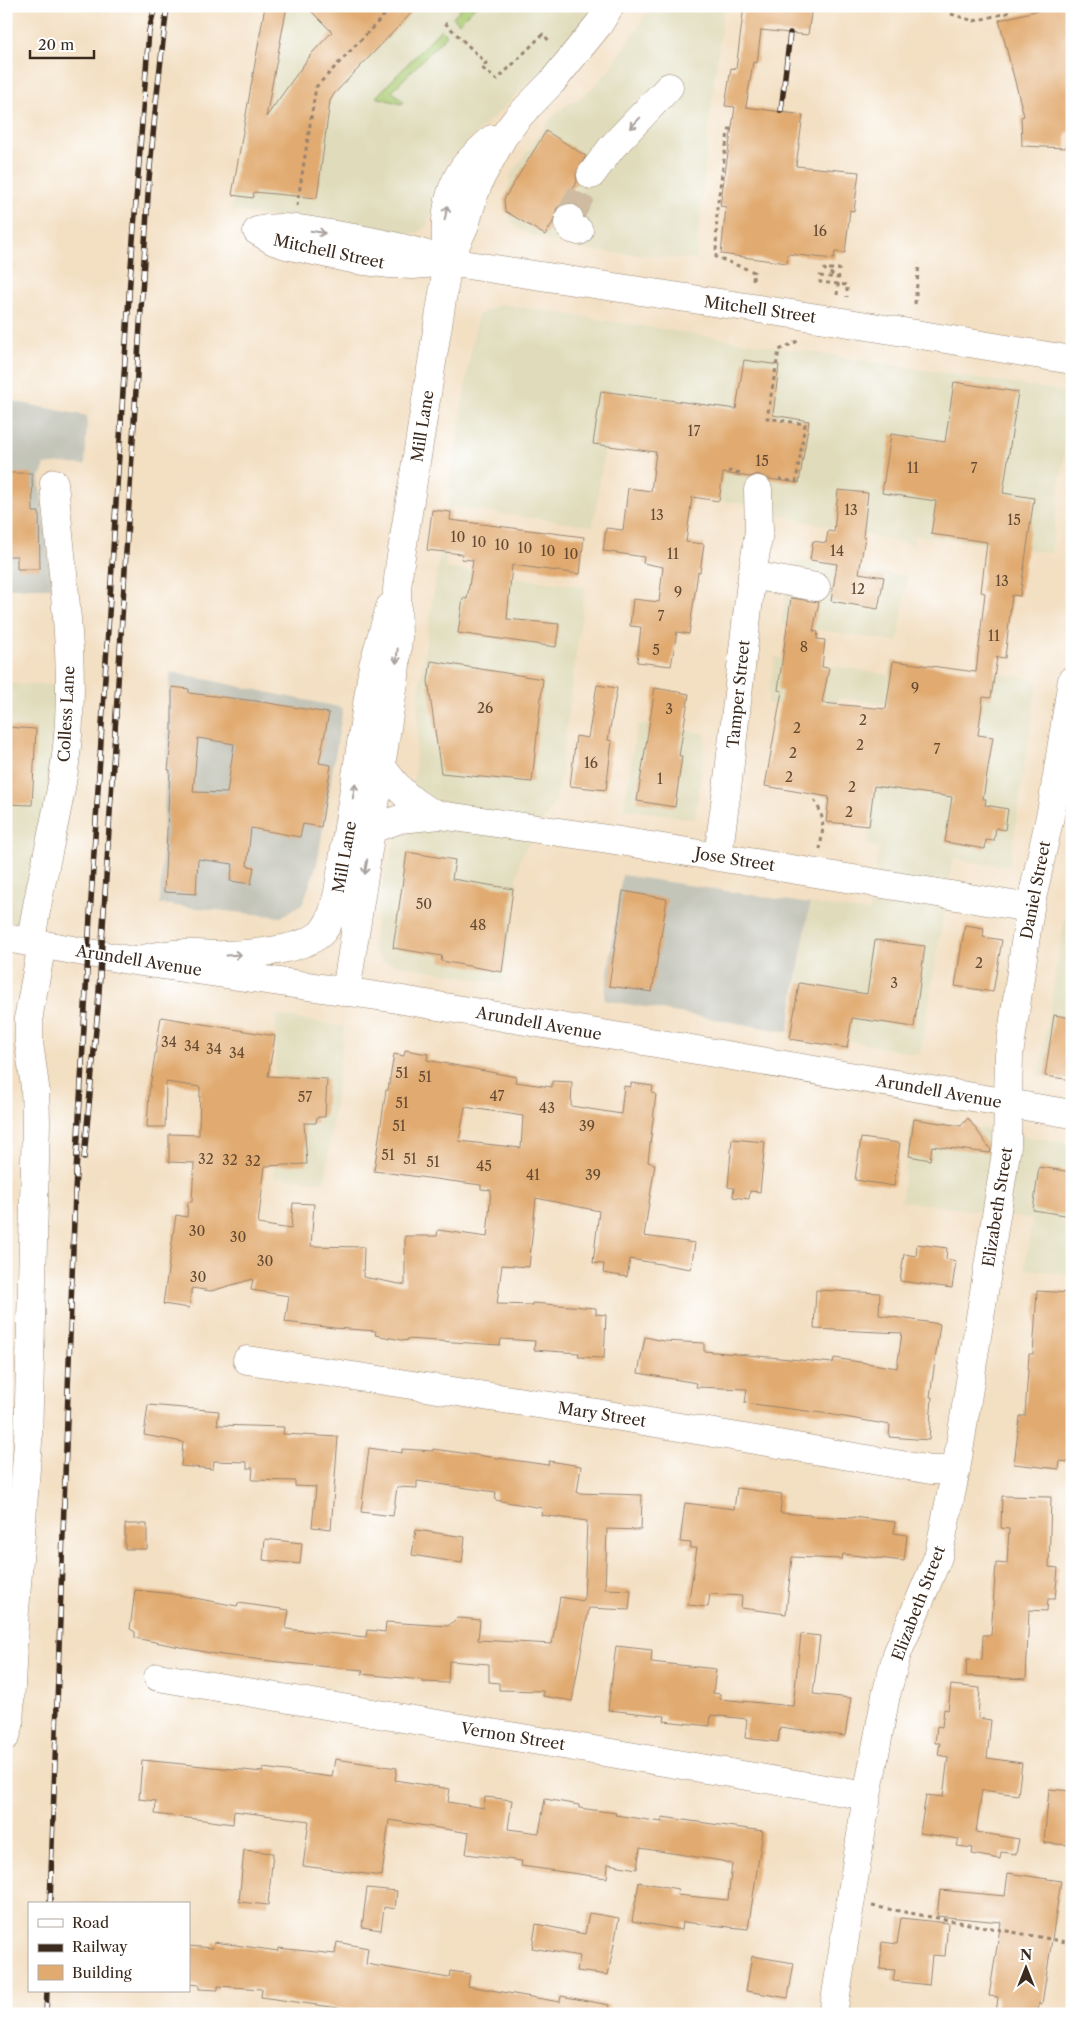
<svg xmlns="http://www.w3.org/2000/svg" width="1078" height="2020" viewBox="0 0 1078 2020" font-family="'Libre Caslon Text',serif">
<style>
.built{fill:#e0dcbb}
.industrial{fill:#c4c5b9}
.green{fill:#abcc74;stroke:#737b49}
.building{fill:#e1aa6f;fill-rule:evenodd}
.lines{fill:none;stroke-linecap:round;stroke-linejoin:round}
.minor-tunnel{stroke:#cebba1;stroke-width:28;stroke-dasharray:28 14;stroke-linecap:butt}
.minor-casing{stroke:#978470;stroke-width:29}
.major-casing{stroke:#978470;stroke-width:29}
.path{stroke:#978470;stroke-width:3;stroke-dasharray:4 4;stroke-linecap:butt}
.minor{stroke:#fff;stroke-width:28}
.major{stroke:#fff;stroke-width:28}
.rail-casing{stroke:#3b2a1e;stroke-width:5.5}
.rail{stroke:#fff;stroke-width:4;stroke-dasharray:11;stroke-linecap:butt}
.oneway{stroke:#a79f9a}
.labels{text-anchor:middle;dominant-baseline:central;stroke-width:4;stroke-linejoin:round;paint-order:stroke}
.number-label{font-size:14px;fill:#644a32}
.street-label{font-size:16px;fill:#3b2a1e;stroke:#fff}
</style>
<rect width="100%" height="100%" fill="#fff"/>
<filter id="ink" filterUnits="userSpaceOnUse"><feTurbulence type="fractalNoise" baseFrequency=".02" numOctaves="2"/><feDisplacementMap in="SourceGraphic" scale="10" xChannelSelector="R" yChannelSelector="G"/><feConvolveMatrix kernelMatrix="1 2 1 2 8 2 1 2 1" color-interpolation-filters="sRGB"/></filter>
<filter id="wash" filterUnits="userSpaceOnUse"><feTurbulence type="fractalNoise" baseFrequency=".0096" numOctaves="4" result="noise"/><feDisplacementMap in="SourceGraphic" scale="20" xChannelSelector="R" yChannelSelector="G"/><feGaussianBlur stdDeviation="1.12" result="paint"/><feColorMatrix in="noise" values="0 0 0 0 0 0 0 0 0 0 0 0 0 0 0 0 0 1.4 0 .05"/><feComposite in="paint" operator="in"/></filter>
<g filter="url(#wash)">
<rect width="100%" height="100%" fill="#f3dfc2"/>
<path class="built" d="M265 6H598L576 37 448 161 440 176 433 209 426 227 417 233H403L231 211 236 164Z
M655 6H724L709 126 696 260 584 250 536 237 521 230 510 220 506 209 505 199 511 175 549 121 564 107 586 94 610 69 649 11Z
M501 304 1072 393 1051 553 914 535 913 545 795 519 758 507 739 503 651 492 656 452 605 445 593 526 452 507 445 568 585 587 557 798 520 858 503 984 383 962 373 949 380 890 415 775 420 682 472 343 478 315Z
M792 560 908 576 898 642 781 624Z
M775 657 889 675 892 661 1038 679 1009 867 953 859 920 1055 849 1041 847 1048 790 1039 810 904 869 912 879 848 867 845 887 704 839 698 836 713 767 703Z
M6 684 58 685 54 755 22 923 6 921Z
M637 724 706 733 695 819 624 809Z
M1072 874V1081L1039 1076Z
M276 1015 344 1027 325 1182 274 1177Z
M913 1117 1072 1144V1276L1025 1268 1032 1219 901 1201Z"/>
<path class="industrial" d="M6 400 87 416 85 465 61 463 45 465 39 479 53 588H6Z
M170 672 343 708 317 864 303 903 281 917 160 904Z
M622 875 810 904 788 1032 604 1000Z"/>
<path class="green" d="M463 6H476L459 23 453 17Z
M441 29 447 35 392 91 404 102 401 104 376 97Z"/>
<g id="blocks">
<path class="building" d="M265 6H287L266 117 312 53 332 32 306 6H418L334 94 330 101 317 198 254 192 253 198 232 195Z
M744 6H812L808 35 761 30 757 63 753 62 746 107 803 115 796 166 859 172 854 211 850 210 845 253 835 252 834 259 788 254 787 263 721 254 726 207 720 206 735 107 725 106 731 68 736 69Z
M1056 6H1072V132L1066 133V148L1022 146 1021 117 1024 116 999 20Z
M546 131 586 156 576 173 577 182 564 203 557 208 553 222 545 235 505 211 504 199Z
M744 360 779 365 773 415 809 421 799 483 769 479 758 474 750 477 723 473 719 501 692 497 686 542 704 544 700 572H698L689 634 677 632 671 666 637 662 641 627 630 626 633 599 659 602 663 567 643 563 644 557 603 551 606 528 623 530 628 488 651 491 656 452 593 444 601 391 736 409Z
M954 382 1018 392 1003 493 1034 498 1020 596 1012 595 1005 658 997 657 991 698 983 697 978 735 993 737 983 799H986L985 805 1008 809 1005 830 996 828 994 841 986 840 985 849 945 842 952 797 874 786 869 826 826 822 829 797 765 786 782 691 778 690 791 598 819 602 813 631 818 632 817 639 825 640 822 667 829 668 822 703 886 709 893 661 976 672 985 593 981 592 987 542 931 534 936 501 882 493 891 434 945 442Z
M6 473H32L33 512H39L40 569H17V556H6Z
M838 490 868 493 863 537H865L859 573 884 577 878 609 831 601 837 564 810 560 813 541 826 543 828 531 834 532Z
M432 510 451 512 450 520 584 537 580 574 512 565 507 619 559 624 556 647 458 633 463 598 467 599 473 560 461 559 462 554 427 550Z
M431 661 543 679 532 782 441 773 428 681Z
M597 685 617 688 608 740 612 741 606 790 570 786 576 736 588 738Z
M172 687 189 689V693L256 701 329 713 319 763 331 765 321 827 303 824 300 837 251 828 247 866 254 867 251 884 230 881 233 864 198 859 196 894 164 892 170 770H168L172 733ZM198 738 234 744 227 793 193 792Z
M655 688 689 694 679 756H682L675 807 637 801Z
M6 727 36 729 32 805 6 804Z
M407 852 455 860 452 879 513 889 502 972 441 961 442 956 393 948Z
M623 891 667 899 652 992 609 986Z
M965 925 984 928 983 937 1002 940 993 992 955 986Z
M875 940 925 946 914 1027 852 1018 847 1048 790 1039 799 983 867 994Z
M1054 1015 1072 1018V1080L1045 1076Z
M161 1017 275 1036 268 1076 327 1079 325 1117H317L316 1123H304L307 1164 265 1166 258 1224 291 1229 293 1203 314 1204 311 1246 364 1247 363 1277 405 1285V1236H437L438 1230 487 1237 491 1190 481 1189V1185L374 1171 386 1090H388L394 1054 404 1056 405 1050 428 1054 427 1060 516 1077 515 1082 552 1087V1081L572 1082 571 1106 621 1114 624 1086 631 1087V1083L653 1086 652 1093 656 1094 648 1162 655 1164 644 1236 695 1243 691 1269 630 1259 627 1277 603 1273 604 1264 593 1263 599 1211 536 1198 529 1267 502 1265 497 1304 532 1305V1303L596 1308V1314L606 1315 604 1358 578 1357 579 1353 534 1350 535 1341 501 1339 500 1345 407 1339V1341L375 1335 376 1331 334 1328 285 1322 289 1296 251 1290 253 1279 211 1291 192 1288 189 1308 163 1304 176 1215 187 1217 188 1202H192L194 1163 169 1162V1134L199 1135 200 1087 166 1082 165 1127H147L149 1093ZM465 1107 523 1116 521 1148 459 1141Z
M968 1118 991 1150 990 1153 932 1146 930 1160 909 1156 914 1119 961 1126Z
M861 1138 900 1143 894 1186 855 1180Z
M732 1139 765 1142 760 1192 750 1191 749 1199 733 1197 734 1188 728 1187Z
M1039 1167 1072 1172V1216L1033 1210Z
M917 1244 947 1248 946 1259 956 1261 952 1288 900 1281 904 1254 916 1256Z
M816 1290 880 1293 879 1315 940 1324 930 1397H932L929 1440 889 1437 890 1425 822 1413 745 1403 747 1389 696 1387 697 1383 638 1373 645 1337 664 1341 704 1343V1351L833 1363 834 1358 897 1368 902 1333 814 1329Z
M1037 1291 1072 1293V1332L1068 1380H1072V1441L1069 1462 1060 1461 1059 1469 1014 1464 1020 1416H1025L1029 1354H1033Z
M148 1405 219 1411 217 1425 284 1427 283 1434 338 1437 331 1529 312 1527 316 1487 295 1486V1481L252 1480 253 1468H247V1462L214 1461 213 1469 181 1466 183 1442 144 1435Z
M369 1448 402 1453V1449L433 1451V1449L548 1465 549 1461 581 1466 577 1493 642 1495 641 1530 607 1529 605 1589 631 1590 629 1610 589 1608 572 1701 543 1696V1691L499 1690V1683L489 1682V1664L449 1661 448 1683 422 1682V1680L362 1674 363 1670 287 1663 215 1654 135 1638V1632L130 1629 135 1590 173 1594 237 1606 238 1603 289 1610 286 1629 366 1637 367 1630 385 1632 386 1622 448 1626 457 1618H460L480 1620 478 1640 552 1644 560 1597 584 1601 587 1521 541 1515 542 1508 495 1500 496 1492 417 1481V1488L397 1487 393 1516 361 1512Z
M737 1488 782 1494 780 1513 810 1515V1516L853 1518V1517L895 1522 894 1533 907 1535 904 1561 843 1554 842 1559 792 1557 786 1614 741 1608 742 1596 710 1594 708 1607 688 1605 697 1548H690L691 1543 680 1542 685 1503 734 1509Z
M1002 1496 1051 1497 1049 1567 1058 1568 1055 1599H1048L1047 1611 1029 1610 1026 1679 966 1676 967 1659 982 1660 983 1635H991L996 1563 1007 1564 1009 1529 1001 1528Z
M125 1524H147V1549H125Z
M416 1530 465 1537 462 1563 412 1555Z
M265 1539 302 1543 300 1564 263 1560Z
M801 1634 820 1636 813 1694 851 1698 845 1736 780 1727 778 1742 745 1738 747 1719 711 1715 710 1726 664 1721 665 1716 608 1710 616 1646 652 1650 651 1662 716 1669 713 1693 720 1694V1699L793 1706Z
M951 1685 980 1688 978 1718 991 1720 987 1758 1022 1763 1018 1795 982 1790 976 1832 1019 1839 1016 1854 1001 1852 1000 1859 972 1854 973 1848 957 1846 959 1839 920 1833 926 1795 943 1797 948 1757 938 1755 940 1743H935L937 1726 942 1727 944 1709 948 1710Z
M335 1759 397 1768 395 1780 450 1789 448 1802 484 1808 485 1797 512 1800 508 1829 539 1833 545 1799 579 1805V1808L616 1813 615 1815 662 1822V1817L763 1831 748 1929 683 1922 682 1930 632 1921 639 1882 678 1889 677 1895 728 1900 732 1864 722 1861 640 1848 637 1869 608 1864 607 1878 521 1866 522 1861 466 1854 469 1833 389 1820 382 1876 303 1866 309 1821 234 1811 233 1824 196 1819 155 1814 156 1801 139 1799 142 1760 263 1772V1768L332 1777Z
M1049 1789 1072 1791V1836H1070L1069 1845 1044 1843Z
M244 1850 273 1853 268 1905 239 1902Z
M1008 1873 1061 1881 1042 2004 1039 2003 1038 2014H996L998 1997 989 1996 1001 1922 937 1916 940 1890 1005 1896Z
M367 1888 397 1891 395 1909 384 1907 381 1930 362 1927Z
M589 1913 619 1918 608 1975 577 1971 580 1956 532 1948 536 1924 585 1934Z
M901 1918 948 1923 945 1956 932 1955 929 1985 893 1981 895 1970 880 1969 882 1942 897 1944Z
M214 1942 278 1951V1948L335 1954 337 1942 368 1948 366 1964 449 1978 450 1971 470 1974 468 1986 560 2002 561 1996 609 2005 608 2014H397L360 2007 359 2011 261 1997 262 1989 218 1986V1990L199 1989V1985L189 1984V1946L213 1948Z
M752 1956 794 1963 788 1998 746 1991Z"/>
</g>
</g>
<g filter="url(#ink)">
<use href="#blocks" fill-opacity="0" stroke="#978470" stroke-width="1"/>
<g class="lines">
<path class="minor-tunnel" d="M569 218 591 175"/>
<defs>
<path id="minor" d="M591 175 612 147 669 87
M569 218 568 224 572 229 579 231
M448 262 413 265 390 264 357 260 286 245 274 241 257 231C283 224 310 231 336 235 375 241 411 248 448 262L825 319 1072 360
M448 262C443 229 444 195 464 167 472 156 483 148 492 139
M752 575 816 587
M382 767C397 788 415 808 440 815L608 839 1030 908
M372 829 400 819 440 815
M718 856 727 789 750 590 759 531 758 490
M31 942C39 882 57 823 65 763 78 671 62 575 54 483
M143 959C153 957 163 955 174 954 190 952 207 956 224 955 248 955 307 950 323 931 332 920 335 905 338 892L373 666 390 607
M346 992 395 676 398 638 397 590 399 569 448 262 465 225 474 195 481 177 503 137 519 116 552 82 599 24 610 6
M247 1360 597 1413 931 1470H956
M158 1677 867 1796
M6 1736 9 1726 14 1624 28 1442 36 1122 35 1087 29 1043V1014L42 944
M833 2014 867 1796 886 1695 897 1654 938 1557 956 1470 1007 1146 1009 1055 1030 908 1052 807 1072 680"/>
<path id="major" d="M6 938 134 961 391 998 1072 1114"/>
</defs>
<use href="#minor" class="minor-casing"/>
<use href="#major" class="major-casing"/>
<path class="path" d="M951 14 974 21 1011 12
M445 23 486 63 482 68 497 80 543 34 550 42
M731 128 728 132 717 208 716 257 754 272 753 280
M297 206 316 87 393 6
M837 295C838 287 839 278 839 269H824L838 278 820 276V282L847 285V297
M915 304 919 264
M728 471 741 473
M779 479 796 482 805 424 767 418 779 350 800 340
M814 800C826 818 823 828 820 849
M872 1906 1072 1943"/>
<use href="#minor" class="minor"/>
<use href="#major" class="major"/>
<defs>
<path id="rail" d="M781 111 790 33
M84 1158 98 1008 149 179 156 103 167 6
M50 1904 75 1192 90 916 130 280 149 31 155 6
M46 2014 47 1991"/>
</defs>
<use href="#rail" class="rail-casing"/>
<use href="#rail" class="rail"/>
</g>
<defs><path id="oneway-shaft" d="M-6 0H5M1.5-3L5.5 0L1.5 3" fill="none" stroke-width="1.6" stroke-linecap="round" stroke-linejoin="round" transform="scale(1.25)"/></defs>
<g class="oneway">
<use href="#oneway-shaft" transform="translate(635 123) rotate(134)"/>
<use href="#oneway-shaft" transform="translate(446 213) rotate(-79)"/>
<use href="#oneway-shaft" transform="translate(318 232) rotate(9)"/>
<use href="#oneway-shaft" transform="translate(397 656) rotate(95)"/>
<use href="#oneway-shaft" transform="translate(354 791) rotate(-81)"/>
<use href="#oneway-shaft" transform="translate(366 867) rotate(99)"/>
<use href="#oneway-shaft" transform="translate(234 955) rotate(-4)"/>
</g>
</g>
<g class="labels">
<g class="number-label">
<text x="820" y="231">16</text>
<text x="694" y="431">17</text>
<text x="762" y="461">15</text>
<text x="913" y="468">11</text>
<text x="974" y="468">7</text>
<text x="851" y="510">13</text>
<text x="657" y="515">13</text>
<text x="1014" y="520">15</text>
<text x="458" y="537">10</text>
<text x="479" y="542">10</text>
<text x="502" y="545">10</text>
<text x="525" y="548">10</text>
<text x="548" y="551">10</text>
<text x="837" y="551">14</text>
<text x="571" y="554">10</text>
<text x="673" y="554">11</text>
<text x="1002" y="581">13</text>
<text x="858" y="589">12</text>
<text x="678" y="592">9</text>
<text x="661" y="616">7</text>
<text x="994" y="636">11</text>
<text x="804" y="647">8</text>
<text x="656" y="650">5</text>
<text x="915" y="688">9</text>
<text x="485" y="708">26</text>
<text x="669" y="709">3</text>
<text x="863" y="720">2</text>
<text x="797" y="728">2</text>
<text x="860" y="745">2</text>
<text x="937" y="749">7</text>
<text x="793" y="753">2</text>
<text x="591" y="763">16</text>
<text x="789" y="777">2</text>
<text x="660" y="779">1</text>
<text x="852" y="787">2</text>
<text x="849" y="812">2</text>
<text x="424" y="904">50</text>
<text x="478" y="925">48</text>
<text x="979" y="963">2</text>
<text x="894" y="983">3</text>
<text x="169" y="1042">34</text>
<text x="192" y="1046">34</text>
<text x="214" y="1049">34</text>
<text x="237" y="1053">34</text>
<text x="402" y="1073">51</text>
<text x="425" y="1077">51</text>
<text x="497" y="1096">47</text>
<text x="305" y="1097">57</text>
<text x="402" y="1103">51</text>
<text x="547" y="1108">43</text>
<text x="399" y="1126">51</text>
<text x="587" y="1126">39</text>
<text x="388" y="1155">51</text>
<text x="206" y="1159">32</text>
<text x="410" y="1159">51</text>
<text x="230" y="1160">32</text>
<text x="253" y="1161">32</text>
<text x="433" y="1162">51</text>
<text x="484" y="1166">45</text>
<text x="533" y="1175">41</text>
<text x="593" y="1175">39</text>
<text x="197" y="1231">30</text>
<text x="238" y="1237">30</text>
<text x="265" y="1261">30</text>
<text x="198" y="1277">30</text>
</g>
<g class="street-label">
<text transform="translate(329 251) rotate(12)">Mitchell Street</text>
<text transform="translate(760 309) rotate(8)">Mitchell Street</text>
<text transform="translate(422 426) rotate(-81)">Mill Lane</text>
<text transform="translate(738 694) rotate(-84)">Tamper Street</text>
<text transform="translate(66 714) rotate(-87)">Colless Lane</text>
<text transform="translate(344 857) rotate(-80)">Mill Lane</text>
<text transform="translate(735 859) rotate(9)">Jose Street</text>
<text transform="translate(1035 890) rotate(-79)">Daniel Street</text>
<text transform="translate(139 960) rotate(9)">Arundell Avenue</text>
<text transform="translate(539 1023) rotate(10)">Arundell Avenue</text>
<text transform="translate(939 1091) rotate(10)">Arundell Avenue</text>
<text transform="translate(997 1207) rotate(-81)">Elizabeth Street</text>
<text transform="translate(602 1414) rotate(9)">Mary Street</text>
<text transform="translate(918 1603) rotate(-69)">Elizabeth Street</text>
<text transform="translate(513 1736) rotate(9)">Vernon Street</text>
</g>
</g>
<rect width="1078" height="2020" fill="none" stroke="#fff" stroke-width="25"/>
<rect x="28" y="1902" width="162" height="90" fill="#ffffff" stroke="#b1aaa5"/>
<rect x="38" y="1919" width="25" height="8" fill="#ffffff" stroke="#b1aaa5"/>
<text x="72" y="1928" font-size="15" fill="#3b2a1e">Road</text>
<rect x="38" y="1944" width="25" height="8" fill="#3b2a1e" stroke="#b1aaa5"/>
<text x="72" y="1952" font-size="15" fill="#3b2a1e">Railway</text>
<rect x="38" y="1965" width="25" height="15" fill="#e1aa6f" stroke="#b1aaa5"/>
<text x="72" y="1978" font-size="15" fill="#3b2a1e">Building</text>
<g transform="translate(1026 1968)" stroke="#ffffff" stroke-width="4" paint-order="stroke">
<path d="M0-4L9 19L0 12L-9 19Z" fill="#3b2a1e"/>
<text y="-8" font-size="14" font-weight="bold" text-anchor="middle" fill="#3b2a1e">N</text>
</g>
<path d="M30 50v8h64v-8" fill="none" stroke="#3b2a1e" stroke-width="2.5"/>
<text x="38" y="50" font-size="15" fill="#3b2a1e" stroke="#ffffff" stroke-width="4" paint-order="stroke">20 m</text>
</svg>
